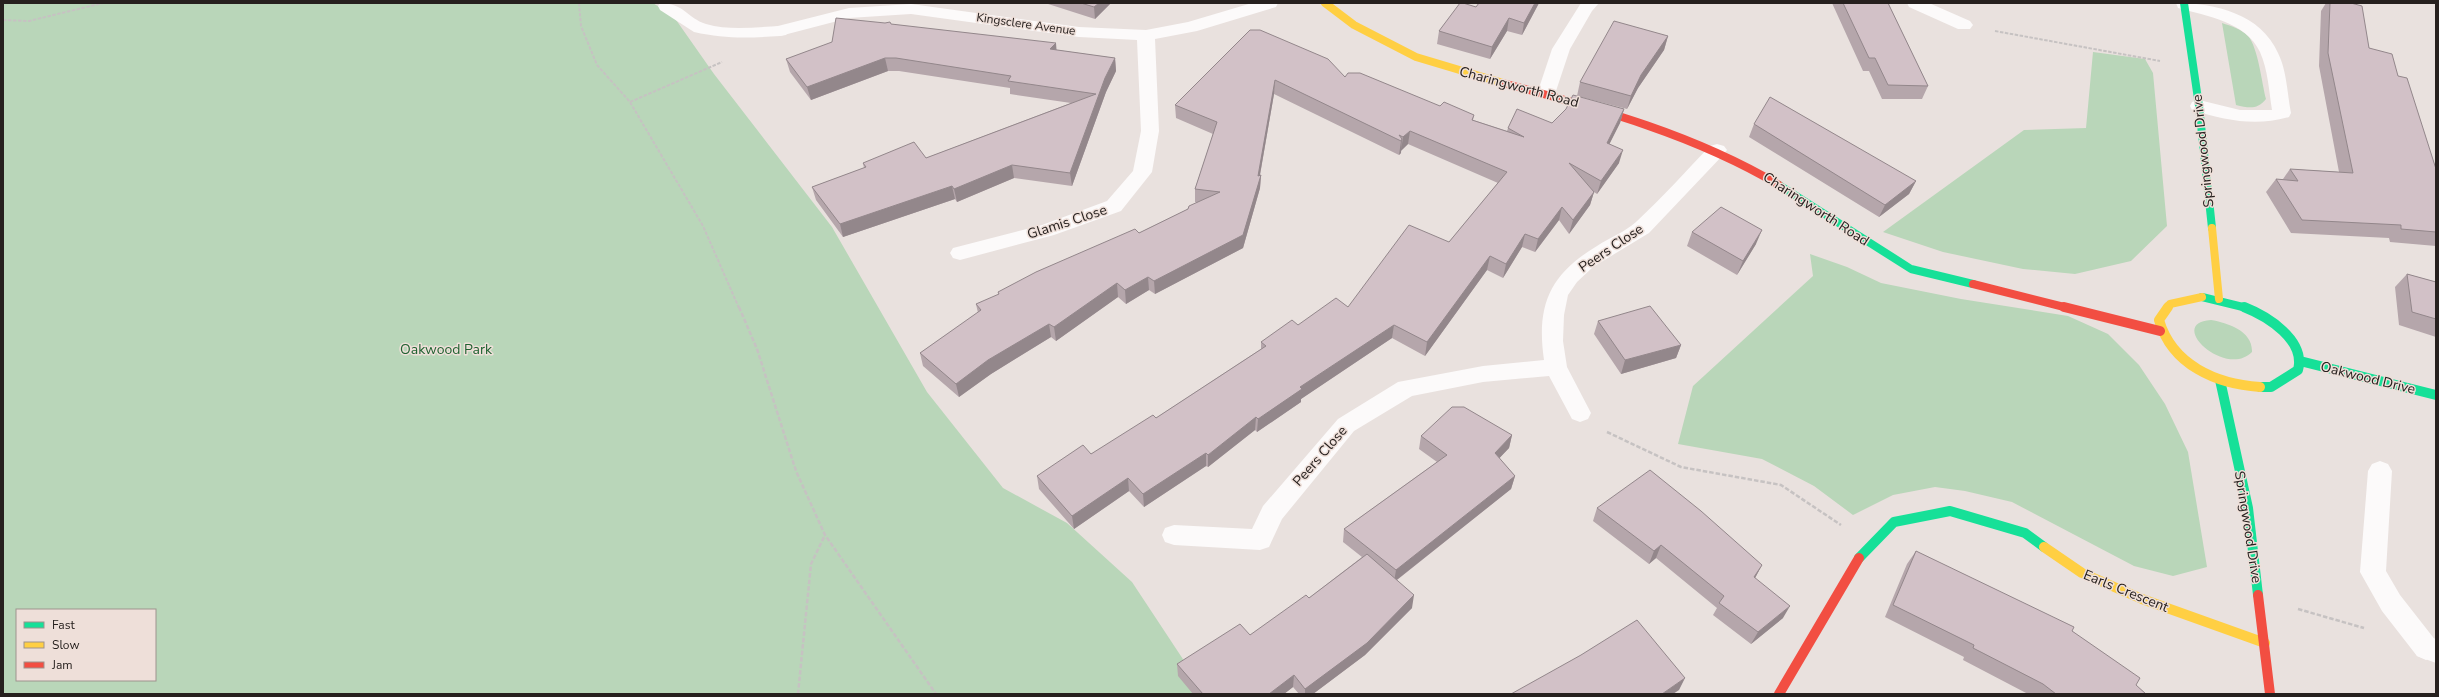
<svg xmlns="http://www.w3.org/2000/svg" width="2439" height="697" viewBox="0 0 2439 697" font-family="'Nunito Sans',sans-serif">
<style>
.green{fill:#b9d6b9;fill-rule:evenodd}
.lines{fill:none;stroke-linecap:round;stroke-linejoin:round}
.path-far1{stroke:#c6c2c2;stroke-width:2;stroke-dasharray:3.5 1.5;stroke-linecap:butt}
.path{stroke:#c6c2c2;stroke-width:2.5;stroke-dasharray:4.5 2;stroke-linecap:butt}
.lane{fill:#fcfafa;fill-rule:evenodd}
.street{fill:#fcfafa;fill-rule:evenodd}
.fast-far1{stroke:#16e098;stroke-width:8}
.fast{stroke:#16e098;stroke-width:10}
.slow-far1{stroke:#ffcf43;stroke-width:8}
.slow{stroke:#ffcf43;stroke-width:10}
.jam-far1{stroke:#f24e42;stroke-width:8}
.jam{stroke:#f24e42;stroke-width:10}
.wall{fill:#b5a6ab}
.shaded-wall{fill:#93878b}
.building{fill:#d2c1c7;stroke:#93878b}
.labels{text-anchor:middle;dominant-baseline:central;stroke-width:3;stroke-linejoin:round;paint-order:stroke}
.far-street-label{font-size:12px;fill:#26201e;stroke:#eedfd9}
.street-label{font-size:14px;fill:#26201e;stroke:#eedfd9}
.park-label{font-size:14px;fill:#1f6230;stroke:#eedfd9}
</style>
<rect width="100%" height="100%" fill="#e9e1de"/>
<path class="green" d="M3 3H653L674 17 714 74 832 227 927 392 1003 488 1067 523 1132 582 1206 694H3ZM17 610H155V680H17Z
M2222 23C2231 26 2241 29 2248 36 2258 47 2262 84 2266 99 2257 110 2249 108 2236 105Z
M2093 52 2145 59 2153 73 2167 226 2131 261 2075 274 2023 269 1943 252 1883 232 2024 130 2086 128Z
M1810 254 1847 267 1881 283 1961 299 2068 316 2108 334 2139 365 2165 404 2188 452 2207 567 2173 576 2134 566 2012 502 1965 491 1935 487 1893 495 1853 515 1814 486 1762 459 1678 444 1693 386 1813 276Z
M2211 320C2228 323 2253 331 2252 352 2226 379 2165 323 2211 320Z"/>
<g class="lines">
<path class="path-far1" d="M579 3 581 26 597 65 630 102 703 226 739 308
M3 20 29 21 103 3
M1995 31 2160 61
M630 102 722 62"/>
<path class="path" d="M739 307 757 349 796 471 825 535 936 694
M1607 432 1681 467 1781 485 1841 525
M2298 609 2364 628
M798 694 811 564 825 535"/>
<path class="lane" d="M660 3C684 3 687 18 706 24 730 31 756 27 780 26L786 27 789 31 786 35 780 36C748 38 725 39 694 32L660 10 658 6Z
M2176 3C2215 3 2261 14 2278 53 2287 71 2287 93 2291 113L2289 117C2254 127 2226 120 2192 110L2190 106 2192 102 2199 100 2240 110H2272C2269 91 2268 70 2260 52 2246 22 2207 16 2178 8Z
M2380 461 2388 464 2392 471 2386 571 2400 595 2436 641 2435 656 2426 660 2417 656 2382 611 2360 572 2368 471 2372 464Z"/>
<path class="street" d="M1252 3H1278L1276 7 1197 31 1155 39 1159 131 1152 172 1121 211 1054 235 960 260 953 258 950 253 953 248 1042 225 1107 201 1133 171 1141 131 1137 40 1079 37 911 14 849 18 780 36 774 35 771 31 774 27 849 8 911 4 1079 27 1146 30 1188 22Z
M1581 3H1599L1592 11 1570 49 1555 94 1552 98H1540L1537 94 1552 49Z
M1907 3H1929L1970 21 1973 25 1970 29H1958L1909 7Z
M1717 144 1724 146 1727 150 1724 154 1649 233 1593 267 1577 282 1568 295 1564 315 1563 341 1567 367 1591 413 1588 419 1580 422 1572 419 1549 376 1483 382 1412 396 1354 431 1282 519 1269 547 1260 550 1174 545 1165 542 1162 535 1165 528 1174 525 1252 529 1263 506 1338 419 1398 382 1483 366 1544 360C1536 305 1550 274 1597 246 1609 238 1625 232 1636 222 1662 198 1686 171 1710 146Z
M2426 636 2436 639V663L2417 656 2413 648 2417 640Z"/>
<path class="fast-far1" d="M2184 3 2199 106 2212 228
M1779 185 1911 269 1973 284
M2202 297 2247 308"/>
<path class="fast" d="M2244 307C2267 316 2306 340 2298 370L2271 387H2260
M2300 361 2436 395
M2220 380 2248 508 2258 595
M1859 558 1894 522 1950 511 2025 533 2044 547"/>
<path class="slow-far1" d="M1325 3 1354 25 1416 57 1503 83
M2212 228 2219 299
M2167 308 2170 304 2202 297"/>
<path class="slow" d="M2168 307 2159 320C2172 365 2216 384 2260 387
M2044 547 2082 573 2142 599 2265 643"/>
<path class="jam-far1" d="M1503 83C1599 109 1693 134 1779 185
M1973 284 2068 308"/>
<path class="jam" d="M2064 307 2160 331
M2258 595 2270 694
M1779 694 1859 558"/>
</g>
<path class="wall" d="M1045 3H1111L1095 19Z
M1479 3H1539L1522 35 1507 31 1490 59 1437 44 1439 31 1476 7Z
M1832 3H1888L1928 86 1922 99H1882L1869 71H1863Z
M2326 3H2351L2369 48 2398 76 2436 169V246L2390 242 2389 238 2291 233 2266 192 2276 179H2283L2290 169 2339 172 2319 66 2321 11Z
M891 24 1057 50 1115 58 1116 71 1106 92 1072 186 1014 178 957 202 955 199 843 237 816 200 812 187 864 168 863 163 926 158 1071 103 1010 94V88L899 71H888L811 100 790 72 786 59Z
M1250 30 1345 77 1440 106 1474 115 1473 120 1507 131 1508 128 1552 123 1624 109 1620 123 1609 144 1619 163 1597 194 1594 192 1590 205 1569 234 1559 220 1535 252 1522 247 1503 278 1487 270 1425 356 1392 338 1301 399V402L1257 432 1255 430 1208 467 1206 466 1144 507 1129 491 1074 529 1039 489 1037 476 1091 454 1156 418 1261 349V342L1298 325 1348 307 1449 242 1498 183 1408 144 1401 150V153L1399 155 1274 94 1260 175H1261L1260 188 1243 248 1155 294 1149 290 1126 304 1118 297 1056 341 1051 337 991 374 959 397 923 366 920 353 978 313 976 304 999 295 998 292 1139 233 1188 209 1197 203 1195 202V189L1213 134 1176 118 1175 105Z
M1668 36 1664 50 1638 88 1627 109 1577 96 1580 82Z
M1754 124 1916 181 1909 194 1879 217 1749 137Z
M1692 232 1756 244 1737 275 1687 246Z
M2407 274 2436 282V337L2399 325 2395 287Z
M1598 321 1681 345 1676 358 1621 374 1594 334Z
M1512 435 1509 448 1499 458 1515 476 1511 489 1397 580 1412 608 1365 655 1313 694H1299L1293 687 1284 694H1193L1178 676 1177 664 1250 635 1309 598 1362 557 1343 542 1344 529 1437 462 1419 449 1421 436Z
M1597 508 1762 565 1755 578 1783 618 1751 644 1713 615 1717 608 1656 558 1649 564 1593 521Z
M1916 551 2072 631 2146 694H2028L1963 660 1964 657 1885 617 1907 564Z"/>
<path class="shaded-wall" d="M1099 3H1111L1095 19 1094 7Z
M1535 3H1539L1522 35 1524 23Z
M1509 18 1507 31 1490 59 1492 47Z
M1668 36 1664 50 1638 88 1627 109 1631 96 1641 75Z
M1056 43 1057 56 1050 49Z
M885 58 888 71 811 100 807 87Z
M1115 58 1116 71 1106 92 1072 186 1070 173 1105 78Z
M1275 80 1274 94 1259 180 1261 175 1260 188 1243 248 1155 294 1154 281 1258 176Z
M1624 109 1620 123 1603 157 1607 143Z
M1410 131 1408 144 1401 151 1403 137Z
M1402 139 1401 153 1399 155 1401 141Z
M1623 150 1619 163 1597 194 1601 181Z
M1012 165 1014 178 957 202 954 189Z
M1916 181 1909 194 1879 217 1885 205Z
M952 186 955 199 843 237 840 224Z
M1594 192 1590 205 1569 234 1573 220Z
M1562 207 1559 220 1535 252 1538 239Z
M1762 230 1756 244 1737 275 1743 261Z
M1525 234 1522 247 1503 278 1506 264Z
M1490 256 1487 270 1425 356 1427 342Z
M1148 277 1149 290 1126 304 1125 290Z
M1117 283 1118 297 1056 341 1054 327Z
M1049 324 1051 337 991 374 959 397 956 384 988 360Z
M1394 325 1392 338 1301 399V402L1257 432 1258 419 1300 387Z
M1681 345 1676 358 1621 374 1625 360Z
M1256 417 1255 430 1208 467V455Z
M1512 435 1509 448 1492 466 1495 453Z
M1206 453V466L1144 507 1143 494Z
M1515 476 1511 489 1394 582 1396 570Z
M1128 478 1129 491 1074 529 1072 516Z
M1661 545 1656 558 1649 564 1654 551Z
M1762 565 1755 578 1754 577Z
M1414 595 1412 608 1365 655 1313 694H1305V689Z
M1790 606 1783 618 1751 644 1758 632Z
M1294 675 1293 687 1284 694H1269Z
M1685 678 1679 690 1673 694H1662Z"/>
<path class="building" d="M1081 3H1099L1094 7Z
M1460 3H1463L1476 7 1479 3H1535L1524 23 1509 18 1492 47 1439 31Z
M1843 3H1888L1928 86 1888 85 1875 58H1869Z
M2330 3H2351L2362 6 2369 48 2392 54 2398 76 2407 78 2436 169V232L2401 229V225L2302 220 2276 179 2298 181 2290 169 2353 173 2328 53Z
M836 18 885 23 890 22 891 24 1056 43 1050 49 1115 58 1105 78 1070 173 1012 165 954 189 952 186 840 224 812 187 866 167 863 163 914 142 926 158 1096 94 1008 81 1011 76 896 58H885L807 87 786 59 832 42Z
M1614 21 1668 36 1641 75 1631 96 1580 82Z
M1250 30H1260L1328 59 1345 77 1348 73H1360L1440 106 1444 102 1474 115 1472 120 1524 137 1508 128 1517 109 1552 123 1566 109 1573 95 1624 109 1607 143 1623 150 1601 181 1569 163 1594 192 1573 220 1562 207 1538 239 1525 234 1506 264 1490 256 1427 342 1394 325 1300 387 1302 389 1258 419 1256 417 1208 455 1206 453 1143 494 1128 478 1072 516 1037 476 1083 445 1091 454 1153 415 1156 418 1266 346 1261 342 1292 320 1298 325 1336 298 1348 307 1409 225 1449 242 1507 172 1410 131 1403 137 1399 135 1402 139 1401 141 1275 80 1258 176 1261 175 1243 235 1154 281 1148 277 1125 290 1117 283 1054 327 1049 324 988 360 956 384 920 353 981 310 976 304 999 294 998 292 1036 272 1135 229 1139 233 1188 209 1189 206 1220 192 1195 189 1217 122 1175 105Z
M1770 97 1916 181 1885 205 1754 124Z
M1721 207 1762 230 1743 261 1692 232Z
M2407 274 2436 282V319L2412 312Z
M1650 306 1681 345 1625 360 1598 321Z
M1452 407H1464L1512 435 1495 453 1515 476 1396 570 1344 529 1447 455 1421 436Z
M1650 470 1701 511 1762 565 1754 577 1790 606 1758 632 1719 603 1724 596 1661 545 1654 551 1597 508Z
M1916 551 2074 627 2072 631 2140 678 2136 685 2146 694H2056L2043 684 1973 648 1974 645 1893 605Z
M1367 554 1414 595 1367 643 1305 689 1294 675 1269 694H1203L1177 664 1240 624 1250 635 1306 595 1309 598Z
M1637 620 1685 678 1662 694H1511L1581 655Z"/>
<g class="labels">
<g class="far-street-label">
<text transform="translate(1026 24) rotate(8)">Kingsclere Avenue</text>
</g>
<g class="street-label">
<text transform="translate(1519 87) rotate(15)">Charingworth Road</text>
<text transform="translate(2203 151) rotate(-96)">Springwood Drive</text>
<text transform="translate(1816 209) rotate(33)">Charingworth Road</text>
<text transform="translate(1067 222) rotate(-18)">Glamis Close</text>
<text transform="translate(1611 248) rotate(-34)">Peers Close</text>
<text transform="translate(2368 378) rotate(14)">Oakwood Drive</text>
<text transform="translate(1320 456) rotate(-49)">Peers Close</text>
<text transform="translate(2248 527) rotate(81)">Springwood Drive</text>
<text transform="translate(2126 591) rotate(22)">Earls Crescent</text>
</g>
<g class="park-label">
<text x="446" y="349">Oakwood Park</text>
</g>
</g>
<rect width="2439" height="697" fill="none" stroke="#26201e" stroke-width="8"/>
<rect x="16" y="609" width="140" height="72" fill="#eedfd9" stroke="#9e938e"/>
<rect x="24" y="622" width="20" height="6" fill="#16e098" stroke="#9e938e"/>
<text x="52" y="629" font-size="12" fill="#26201e">Fast</text>
<rect x="24" y="642" width="20" height="6" fill="#ffcf43" stroke="#9e938e"/>
<text x="52" y="649" font-size="12" fill="#26201e">Slow</text>
<rect x="24" y="662" width="20" height="6" fill="#f24e42" stroke="#9e938e"/>
<text x="52" y="669" font-size="12" fill="#26201e">Jam</text>
</svg>
